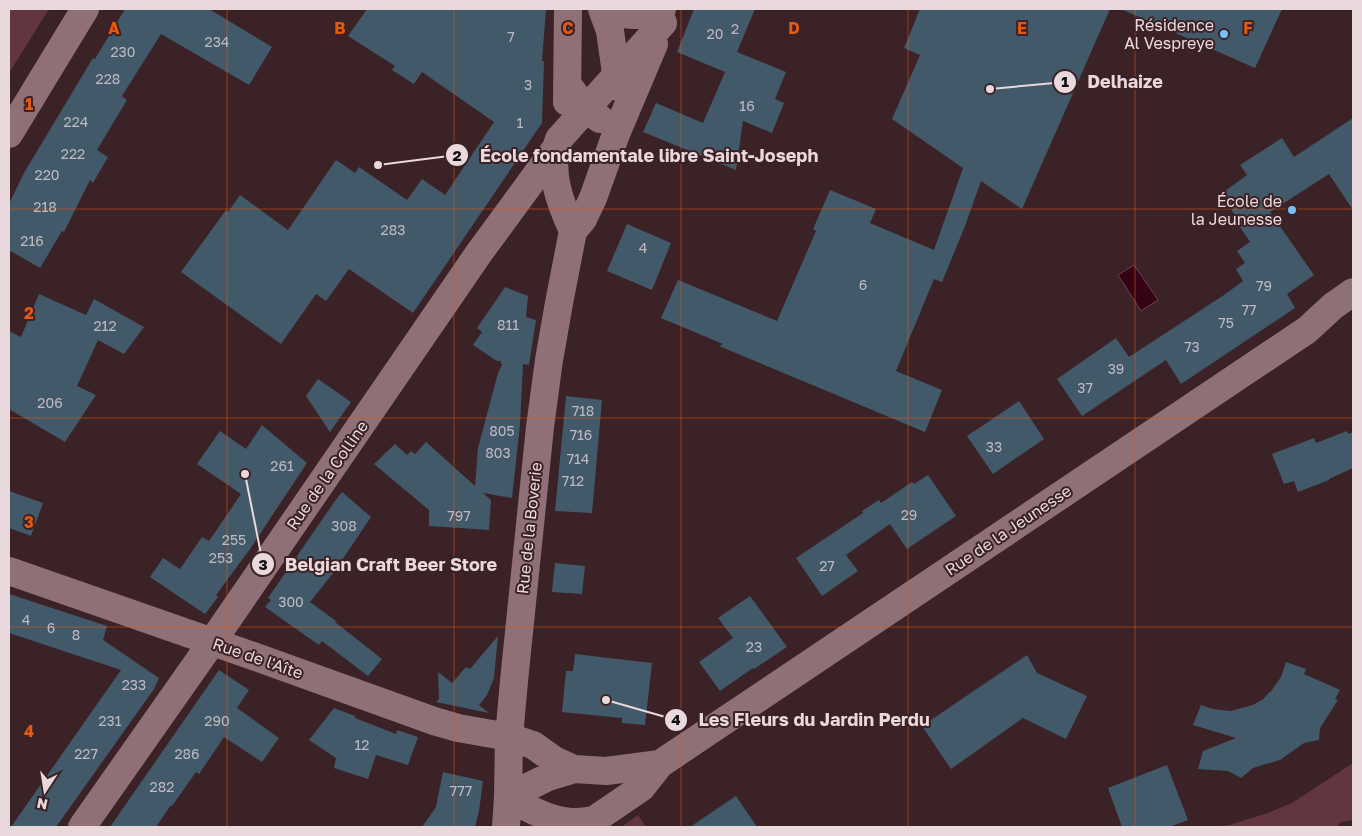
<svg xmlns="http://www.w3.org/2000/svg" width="1362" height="836" viewBox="0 0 1362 836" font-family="'Golos Text',sans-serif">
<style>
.green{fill:#633540}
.water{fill:#350315;stroke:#6b4351}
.building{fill:#42596a}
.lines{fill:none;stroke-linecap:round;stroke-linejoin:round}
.minor{stroke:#8f7077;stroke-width:28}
.grid{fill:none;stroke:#e8590c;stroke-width:1;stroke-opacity:0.55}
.poi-dot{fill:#76c0f7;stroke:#3b2227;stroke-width:2}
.labels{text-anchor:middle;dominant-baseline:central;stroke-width:4;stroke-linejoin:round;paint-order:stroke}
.number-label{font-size:14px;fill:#c0b9c0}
.poi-label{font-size:16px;fill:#ead9dc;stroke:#3b2227;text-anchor:end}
.street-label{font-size:16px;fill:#ead9dc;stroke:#3b2227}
.grid-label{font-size:16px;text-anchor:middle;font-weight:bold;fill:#e8590c;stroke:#3b2227;stroke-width:4;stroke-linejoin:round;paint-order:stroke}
.leader{fill:none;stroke:#ead9dc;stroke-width:2}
.callout-dot{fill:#ead9dc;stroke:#3b2227;stroke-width:2}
.mark-label{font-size:15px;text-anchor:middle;font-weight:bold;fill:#111}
.callout-label{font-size:18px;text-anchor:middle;font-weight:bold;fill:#ead9dc;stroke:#3b2227;stroke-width:4;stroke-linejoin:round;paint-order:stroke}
</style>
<rect width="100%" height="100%" fill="#3b2227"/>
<path class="green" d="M9 9H49L9 73Z
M1353 763V820L1341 822 1337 827H1209L1229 825 1265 814 1292 803Z
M638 815 646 827H621Z"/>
<path class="water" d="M1134 265 1158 300 1141 311 1118 275Z"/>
<path class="building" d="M125 9H209L272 47 249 85 161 34 122 96 127 100 97 150 108 157 93 183 90 180 64 232 62 231 40 268 9 250V204L24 173 93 58 95 59Z
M367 9H546L542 61H544L542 123 413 313 349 269 326 301 316 294 281 344 181 272 226 210 228 212 240 195 288 230 336 160 355 173 359 167 407 200 422 179 445 195 494 122 422 72 414 84 392 70 395 66 348 36Z
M694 9H755L737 52 786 72 775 99 784 103 772 133 743 121 736 170 643 132 656 103 703 123 725 72 677 52Z
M920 9H1110L1022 209 981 181 965 226 942 282 934 279 896 371 942 390 925 432 719 346 723 344 661 318 678 280 777 321 816 231 813 229 830 190 876 209 870 223 934 250 963 168 892 119 920 55 904 48Z
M1121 9H1282L1255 68Z
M1353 118V210L1329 174 1270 212 1314 275 1287 294 1295 308 1181 384 1166 360 1082 416 1057 379 1116 338 1129 357 1224 295 1243 281 1236 269 1245 263 1237 251 1250 242 1240 227 1242 226 1221 194 1247 175 1240 165 1282 138 1294 157Z
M627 224 671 243 652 290 607 271Z
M505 287 528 296 526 317 536 320 529 365 523 364 520 425 512 498 483 493 491 500 489 530 429 526V510L374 464 395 444 407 455 411 451 415 454 426 442 475 486 478 448 498 373 502 365 501 363V361H497L473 345 482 332 477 328Z
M39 294 86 315 94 299 144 327 124 354 98 340 77 386 96 395 65 442 9 409V331L21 337Z
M318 379 351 402 330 432 306 396Z
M566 396 602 400 592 513 555 511Z
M1019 401 1044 439 993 474 967 436Z
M262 425 307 463 250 549 216 595 218 597 205 614 150 577 163 558 180 569 202 537 209 541 241 494 197 464 220 431 246 449Z
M1347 431 1348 434 1353 432V468L1329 479V480L1298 492 1294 481 1284 484 1272 454 1314 438 1316 443Z
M928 475 956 516 907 549 890 524 846 555 858 571 822 596 796 558 863 513 862 511 879 500 881 503 912 482 914 484Z
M9 491 43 503 31 536 9 528Z
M342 492 371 517 334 572 310 602 336 621 335 622 382 659 368 676 322 641 319 645 265 607 271 600 268 598 335 501Z
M555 563 585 566 582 594 552 592Z
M9 594 107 626 103 640 159 678 154 689 56 827H11L121 670 9 633Z
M750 596 787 647 754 669 753 668 720 691 699 662 733 638 718 618Z
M498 636 494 678 487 695 479 705 489 713 436 702 439 699 438 672 452 683 466 667 470 669Z
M575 654 652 663 645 725 622 723V718L562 712 566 671H573Z
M1027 655 1037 673 1087 696 1066 739 1023 718 951 769 922 726Z
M1286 662 1306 669 1304 674 1340 690 1335 699 1338 700 1320 728 1319 740 1304 743 1280 760 1253 768 1241 778 1228 771 1198 769 1203 751 1236 738 1193 725 1201 705 1213 709 1231 711 1253 705 1263 699 1272 690 1281 677Z
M219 670 249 690 237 708 279 738 262 762 224 737 199 774 196 772 172 806 171 805 156 827H110Z
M334 708 355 716V718L396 734 397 730 418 737 408 765 376 755 368 779 334 768 336 758 309 740Z
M1167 765 1188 820 1169 827H1122L1108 788Z
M443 772 483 781 479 811 475 827H422L436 807Z
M736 796 757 827H690Z"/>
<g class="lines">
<path class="minor" d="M602 9 610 31 618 87
M607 9C625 17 643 17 662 9
M567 84 586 109 600 119
M567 102 568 9
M9 134 85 9
M573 231C560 203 547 170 559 139L663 23
M573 231 583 219 593 198 616 134 654 44
M9 571 253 656 434 721 458 728 509 737 533 745 554 760 574 769 606 771 660 764
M508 797C528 808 547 820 571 822 578 822 587 821 594 820
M508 797 548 777 574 769
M82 827 212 642 479 253 556 148
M506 827 508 797 509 737 514 681 540 427 549 360 559 303 573 231
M588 827 594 820 641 788 660 764 1307 330 1333 306 1353 292"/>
</g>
<path class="grid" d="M227 9V827M454 9V827M681 9V827M908 9V827M1135 9V827M9 209H1353M9 418H1353M9 627H1353"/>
<g class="poi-dot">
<circle cx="1224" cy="34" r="5"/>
<circle cx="1292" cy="210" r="5"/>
</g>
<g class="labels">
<g class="number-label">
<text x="735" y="28">2</text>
<text x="715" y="33">20</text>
<text x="511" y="36">7</text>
<text x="217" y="41">234</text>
<text x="123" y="51">230</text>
<text x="108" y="78">228</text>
<text x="528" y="84">3</text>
<text x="747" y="105">16</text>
<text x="76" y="121">224</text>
<text x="520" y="122">1</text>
<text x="73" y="153">222</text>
<text x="47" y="174">220</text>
<text x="45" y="206">218</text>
<text x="393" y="229">283</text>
<text x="32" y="240">216</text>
<text x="643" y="247">4</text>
<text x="863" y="284">6</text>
<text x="1264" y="285">79</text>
<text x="1249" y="309">77</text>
<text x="1226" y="322">75</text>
<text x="508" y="324">811</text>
<text x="105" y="325">212</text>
<text x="1192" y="346">73</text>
<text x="1116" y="368">39</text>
<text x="1085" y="387">37</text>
<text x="50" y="402">206</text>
<text x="583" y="410">718</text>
<text x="502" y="430">805</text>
<text x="581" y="434">716</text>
<text x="994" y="446">33</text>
<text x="498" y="452">803</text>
<text x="578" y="458">714</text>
<text x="282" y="465">261</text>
<text x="573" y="480">712</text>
<text x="909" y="514">29</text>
<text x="459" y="515">797</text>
<text x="344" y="525">308</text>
<text x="234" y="539">255</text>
<text x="221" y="557">253</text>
<text x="827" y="565">27</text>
<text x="291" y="601">300</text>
<text x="26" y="619">4</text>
<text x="51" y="627">6</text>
<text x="76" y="634">8</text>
<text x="754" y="646">23</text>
<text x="134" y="684">233</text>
<text x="110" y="720">231</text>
<text x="217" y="720">290</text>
<text x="362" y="744">12</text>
<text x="86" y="753">227</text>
<text x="187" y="753">286</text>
<text x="162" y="786">282</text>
<text x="461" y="790">777</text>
</g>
<g class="poi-label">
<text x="1214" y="25">Résidence<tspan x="1214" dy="18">Al Vespreye</tspan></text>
<text x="1282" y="201">École de<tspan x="1282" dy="18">la Jeunesse</tspan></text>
</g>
<g class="street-label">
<text transform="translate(327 475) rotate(-55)">Rue de la Colline</text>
<text transform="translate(529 528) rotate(-84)">Rue de la Boverie</text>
<text transform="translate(1008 530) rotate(-34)">Rue de la Jeunesse</text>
<text transform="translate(258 658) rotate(19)">Rue de l'Aîte</text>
</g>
</g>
<g class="grid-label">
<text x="114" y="34">A</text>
<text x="340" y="34">B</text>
<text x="568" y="34">C</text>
<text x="794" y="34">D</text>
<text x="1022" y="34">E</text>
<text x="1248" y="34">F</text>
<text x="29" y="110">1</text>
<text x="29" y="319">2</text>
<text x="29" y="528">3</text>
<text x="29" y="737">4</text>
</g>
<path class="leader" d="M990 89L1065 82M378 165L457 155M245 474L263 564M606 700L676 720"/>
<g class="callout-dot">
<circle cx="990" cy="89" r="5"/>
<circle cx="378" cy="165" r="5"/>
<circle cx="245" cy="474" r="5"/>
<circle cx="606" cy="700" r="5"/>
<circle cx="1065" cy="82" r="12"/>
<circle cx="457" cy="155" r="12"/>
<circle cx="263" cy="564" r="12"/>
<circle cx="676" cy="720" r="12"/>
</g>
<g class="mark-label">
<text x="1065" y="87">1</text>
<text x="457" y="161">2</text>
<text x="263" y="570">3</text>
<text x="676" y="725">4</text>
</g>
<g class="callout-label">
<text x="1125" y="88">Delhaize</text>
<text x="649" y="162">École fondamentale libre Saint-Joseph</text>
<text x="391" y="571">Belgian Craft Beer Store</text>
<text x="814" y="726">Les Fleurs du Jardin Perdu</text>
</g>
<rect width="1362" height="836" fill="none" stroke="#ead9dc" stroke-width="20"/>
<g transform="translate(45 791) rotate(192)" stroke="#3b2227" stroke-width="4" paint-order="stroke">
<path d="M0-4L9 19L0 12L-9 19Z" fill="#ead9dc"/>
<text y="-8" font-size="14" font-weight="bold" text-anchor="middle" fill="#ead9dc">N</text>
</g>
</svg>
